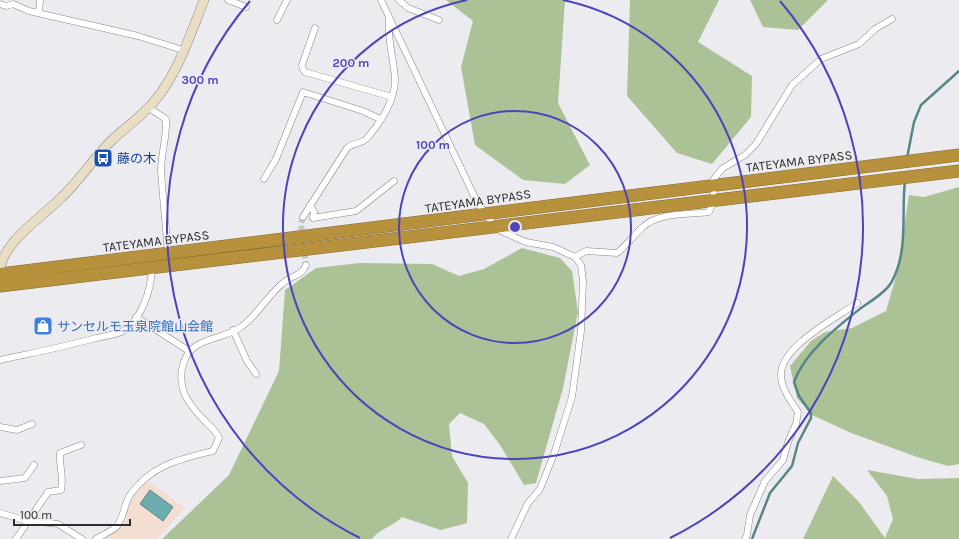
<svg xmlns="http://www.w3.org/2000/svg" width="959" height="539" viewBox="0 0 959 539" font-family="Karla,'Noto Sans JP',sans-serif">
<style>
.education{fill:#f4ded1}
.forest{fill:#abc296}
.water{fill:#6bacae;stroke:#588688}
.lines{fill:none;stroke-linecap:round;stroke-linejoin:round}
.stream{stroke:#588688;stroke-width:2.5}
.street-tunnel{stroke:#c6c6c9;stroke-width:6;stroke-dasharray:6 3;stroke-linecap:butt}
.street-casing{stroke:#86868a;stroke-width:7}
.secondary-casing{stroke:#86868a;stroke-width:10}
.highway-casing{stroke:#876e36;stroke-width:13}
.street{stroke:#fff;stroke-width:6}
.secondary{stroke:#e9dec4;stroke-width:9}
.highway{stroke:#b7913b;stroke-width:12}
.ring{fill:none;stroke:#4c45bb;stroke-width:2}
.labels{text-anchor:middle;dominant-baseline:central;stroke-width:3;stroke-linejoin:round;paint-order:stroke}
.transit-label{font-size:13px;fill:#164399;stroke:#ececf0;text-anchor:start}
.street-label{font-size:13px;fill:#2d2d2e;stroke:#ececf0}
.shop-label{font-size:13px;fill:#366cbe;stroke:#ececf0;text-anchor:start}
.centre{fill:#4c45bb;stroke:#ececf0;stroke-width:2}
.ring-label{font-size:12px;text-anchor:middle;font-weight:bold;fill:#4c45bb;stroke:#ececf0;stroke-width:3;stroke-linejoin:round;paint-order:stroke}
</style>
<rect width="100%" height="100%" fill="#ececf0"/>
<path class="education" d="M148 480 185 508 157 539H104L124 525 129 503Z"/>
<path class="forest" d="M446 0H565L558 103 590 165 565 184 523 180 475 145 461 67 473 21Z
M630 0H719L698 42 752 76 751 117 712 164 677 153 627 96Z
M750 0H828L798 30 763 27Z
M959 187V464L948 466 920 458 851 433 812 415 797 398 790 366 811 341 825 332 852 328 886 311 897 273 909 195 924 197Z
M522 248 560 258 572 271 578 312 563 388 536 483 524 485 500 445 484 424 460 413 449 424 452 456 468 483 467 523 441 530 402 517C393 527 380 528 372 539H162L229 475 279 371 285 290 316 268 360 263 432 264 459 276 484 269Z
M867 470 918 479 959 478V539H803L833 476 859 502 885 538 893 519 887 496Z"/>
<path class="water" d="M150 490 173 507 163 521 140 504Z"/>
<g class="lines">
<path class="stream" d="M907 158 914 122 921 105 959 71
M752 539 770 493 792 466 798 443 811 418V413L799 396 794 382C805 352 837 327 861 308 871 301 885 293 891 283 909 252 901 214 905 181"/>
<path class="street-tunnel" d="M303 217 301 224 306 265"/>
<defs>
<path id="street" d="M228 0 246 7
M381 0 477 202 495 227 503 232 526 242 553 247 575 257 581 265 583 281 581 331 572 397 554 454 540 489 528 503 511 539
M399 0 408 8 439 20
M0 4 6 6 13 4 29 11 138 36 183 50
M39 13 40 0
M277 20 287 0
M315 28 302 65 303 69 305 72 392 97
M149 108 166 119C167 137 161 154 161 171 163 199 166 227 168 254
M264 179 276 159 303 92 363 111 380 119
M310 205 314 212 313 218 356 211 394 181
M303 217 347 148C353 142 362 145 368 137 381 122 395 100 395 80 394 59 387 39 389 19
M575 257 586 251 617 253C627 245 634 235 643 227 658 212 689 215 709 212L714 200 713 181 716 176 723 168 745 155 756 144 792 85 821 59 859 44 875 29 892 19
M136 317 189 351
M233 330 247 361 256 374
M0 360C32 353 64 347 96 338 104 336 115 335 123 331 142 320 151 289 152 269
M0 427 17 430 32 424
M0 481 25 478 34 465
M0 513 24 520 58 524 82 539
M16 539 48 492 61 490C64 476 59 466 60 453L81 445
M96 539C102 535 113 531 117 526 124 517 124 504 130 495 151 465 180 459 213 451L219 438C216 430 208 425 203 419 197 413 189 403 185 395 181 386 180 374 183 365 190 336 222 341 241 327 258 315 267 296 283 283 292 275 302 276 306 265
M745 539 747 535 750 515 765 481 783 460 788 442 796 424 798 412C791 401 781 389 781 375 780 347 836 318 857 303"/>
<path id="secondary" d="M0 269C4 241 43 216 62 197 81 179 94 157 112 140 127 126 144 115 157 98 179 70 191 33 204 0"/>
<path id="highway" d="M0 274 959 155
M0 286 959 171"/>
</defs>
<use href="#street" class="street-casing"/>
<use href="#secondary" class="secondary-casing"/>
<use href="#highway" class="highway-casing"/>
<use href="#street" class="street"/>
<use href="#secondary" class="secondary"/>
<use href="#highway" class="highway"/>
</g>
<g class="ring">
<circle cx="515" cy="227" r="116"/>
<path d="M563 0A232 232 0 1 1 467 0"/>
<path d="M360 538A348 348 0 0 1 250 1M780 1A348 348 0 0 1 670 538"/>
</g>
<defs>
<symbol id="bus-square" viewBox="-11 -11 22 22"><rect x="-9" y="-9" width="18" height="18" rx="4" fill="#1a4fb4" stroke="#ececf0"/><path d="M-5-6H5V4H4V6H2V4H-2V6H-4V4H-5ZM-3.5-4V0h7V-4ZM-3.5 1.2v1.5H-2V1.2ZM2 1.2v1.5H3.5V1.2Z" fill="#fff"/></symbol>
<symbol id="shop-square" viewBox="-11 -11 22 22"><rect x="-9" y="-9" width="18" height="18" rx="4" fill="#3f7fe0" stroke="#ececf0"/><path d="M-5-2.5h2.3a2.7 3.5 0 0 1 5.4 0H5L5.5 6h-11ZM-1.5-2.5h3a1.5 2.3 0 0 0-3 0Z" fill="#fff"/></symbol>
</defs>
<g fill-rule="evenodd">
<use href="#bus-square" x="92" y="147" width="22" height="22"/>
<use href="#shop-square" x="32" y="315" width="22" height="22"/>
</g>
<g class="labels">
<g class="transit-label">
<text x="117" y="158">藤の木</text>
</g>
<g class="street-label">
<text transform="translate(799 161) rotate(-7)">TATEYAMA BYPASS</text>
<text transform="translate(478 201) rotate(-8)">TATEYAMA BYPASS</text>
<text transform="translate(156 241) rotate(-7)">TATEYAMA BYPASS</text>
</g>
<g class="shop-label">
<text x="57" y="326">サンセルモ玉泉院館山会館</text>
</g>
</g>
<circle cx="515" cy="227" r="6" class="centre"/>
<g class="ring-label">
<text x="351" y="67">200 m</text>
<text x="200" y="84">300 m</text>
<text x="433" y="149">100 m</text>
</g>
<path d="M14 519v6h116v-6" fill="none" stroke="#2d2d2e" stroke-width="2"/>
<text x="20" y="519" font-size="12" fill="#2d2d2e" stroke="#ececf0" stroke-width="3" paint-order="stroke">100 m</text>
</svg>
